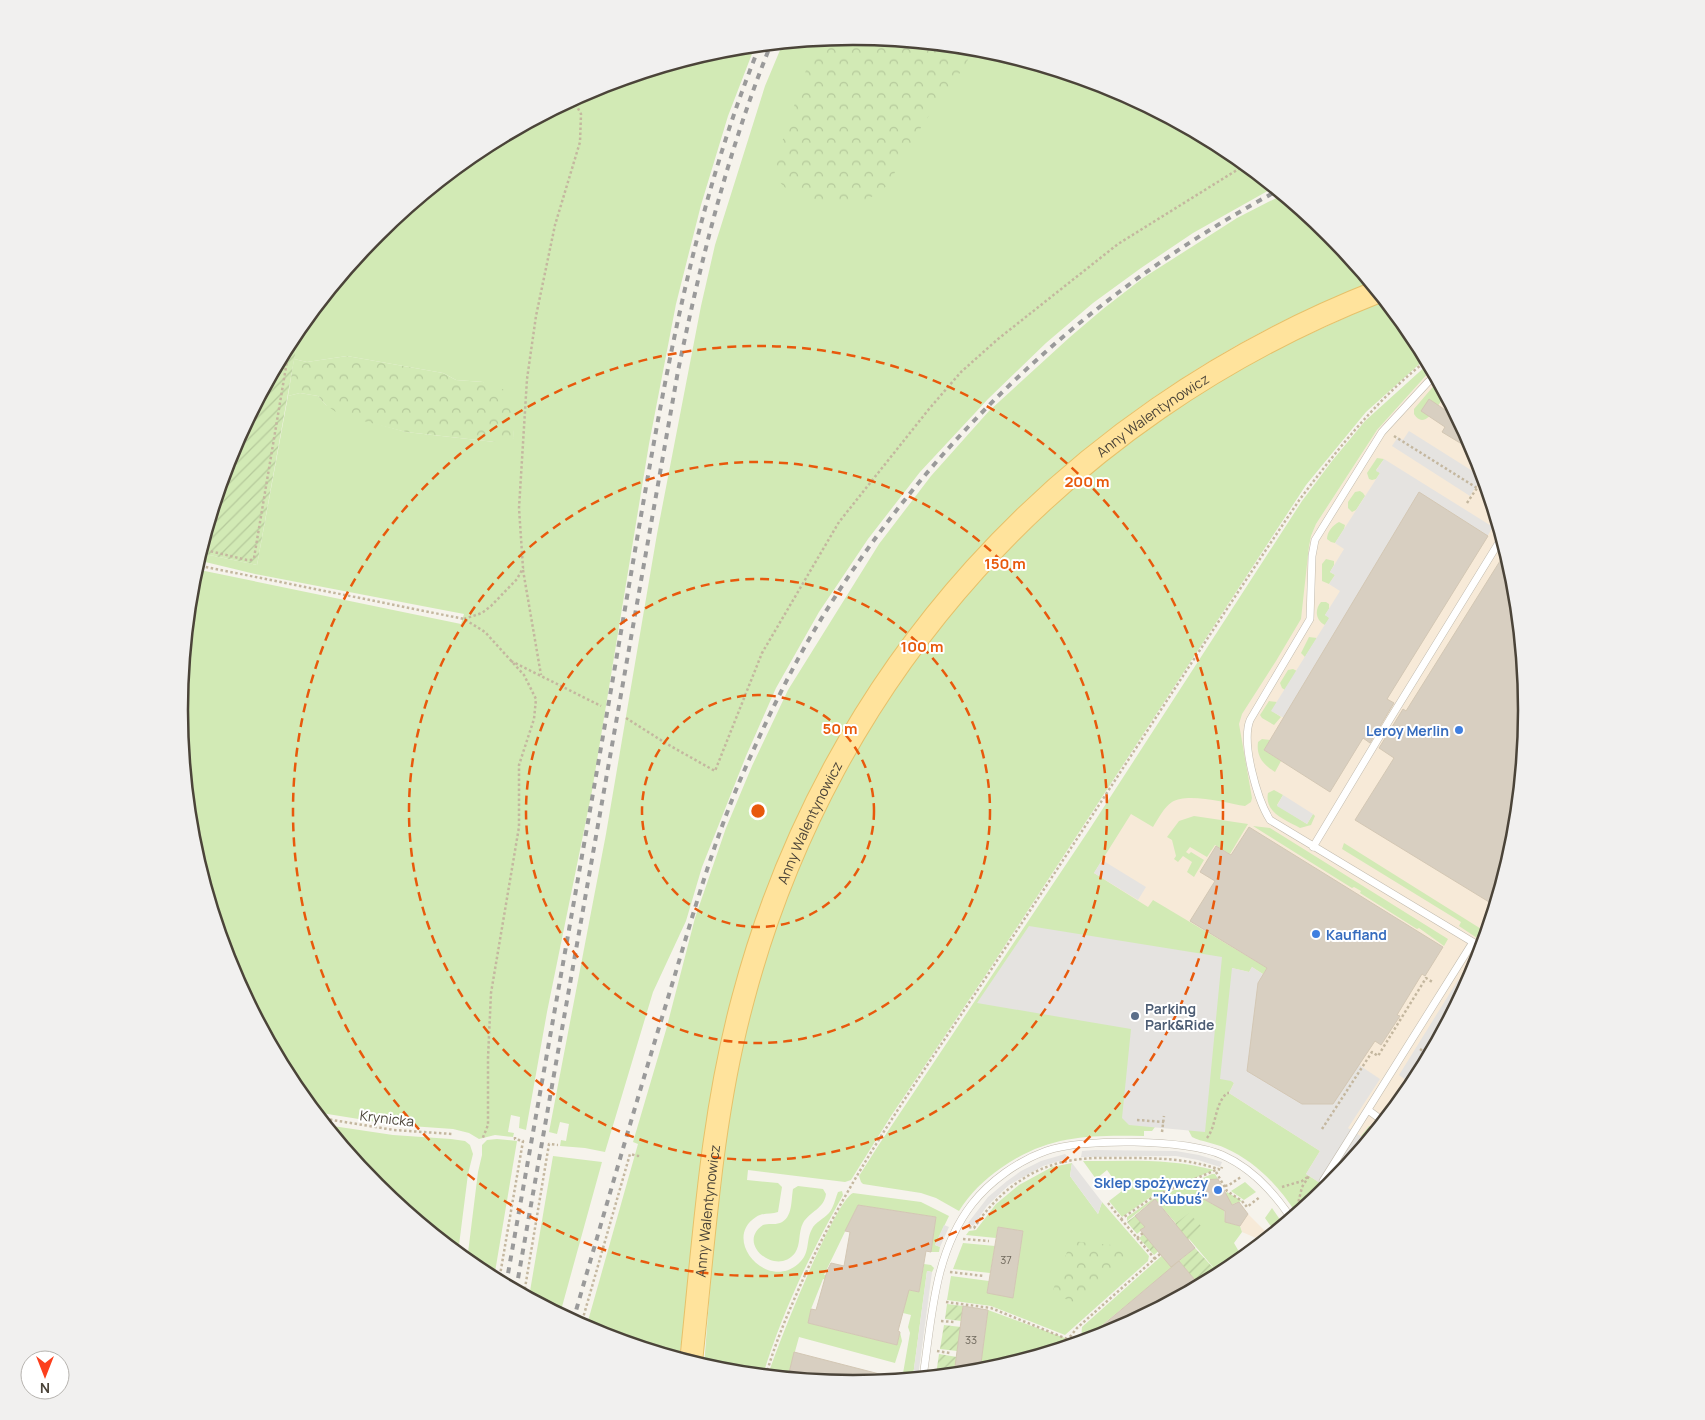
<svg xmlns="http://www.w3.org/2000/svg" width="1705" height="1420" viewBox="0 0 1705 1420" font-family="Manrope,sans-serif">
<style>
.commercial{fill:#f7ead8}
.grass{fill:#d2eab5}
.forest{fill:url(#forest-crowns)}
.garden{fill:url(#garden-furrows)}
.parking{fill:#e5e3e0}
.building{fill:#d8cfc1;stroke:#d3c7b4}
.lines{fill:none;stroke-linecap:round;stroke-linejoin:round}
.lane-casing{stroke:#c2bbae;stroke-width:8}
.primary-casing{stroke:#e6c16a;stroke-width:24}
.path{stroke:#c4b79f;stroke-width:2.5;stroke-dasharray:2.5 2.5;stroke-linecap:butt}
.lane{stroke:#fff;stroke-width:7}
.primary{stroke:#ffe39c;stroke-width:22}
.rail{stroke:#9a9a9a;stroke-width:4;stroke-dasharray:6 6;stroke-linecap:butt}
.ring{fill:none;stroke:#e8590c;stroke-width:2.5;stroke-dasharray:9 6}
.shop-dot{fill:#3f7fe0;stroke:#fff;stroke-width:2}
.service-dot{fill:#5c6f8a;stroke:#fff;stroke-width:2}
.labels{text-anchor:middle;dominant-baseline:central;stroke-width:4;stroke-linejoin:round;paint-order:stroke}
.number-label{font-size:11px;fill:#6e675b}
.street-label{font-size:14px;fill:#4b4439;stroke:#fff}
.shop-label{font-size:14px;font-weight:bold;fill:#366cbe;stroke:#fff;text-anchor:end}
.service-label{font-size:14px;font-weight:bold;fill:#4e5e75;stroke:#fff;text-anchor:start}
.rim{fill:none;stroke:#4b4439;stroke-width:2.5}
.centre{fill:#e8590c;stroke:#fff;stroke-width:2.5}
.ring-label{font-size:15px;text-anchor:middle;font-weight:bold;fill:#e8590c;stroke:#fff;stroke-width:4;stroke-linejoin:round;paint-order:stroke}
</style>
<defs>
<pattern id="forest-crowns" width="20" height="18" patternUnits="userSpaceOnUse" patternTransform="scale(1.25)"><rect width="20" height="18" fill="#d2eab5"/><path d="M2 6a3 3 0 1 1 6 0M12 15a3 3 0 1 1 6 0" fill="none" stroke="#b6ca9c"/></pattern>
<pattern id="garden-furrows" width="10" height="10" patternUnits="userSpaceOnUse" patternTransform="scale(1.25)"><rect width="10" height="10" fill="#d2eab5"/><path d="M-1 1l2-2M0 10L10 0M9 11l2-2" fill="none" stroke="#b6ca9c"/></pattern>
</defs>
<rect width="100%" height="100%" fill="#f6f3ec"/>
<path class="commercial" d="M1431 370 1475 452 1513 579 1526 710 1513 842 1475 968 1413 1085 1329 1187 1322 1192 1032 921 1122 786 1229 727 1316 524 1377 430Z
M1248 1214 1265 1231 1256 1238 1242 1232 1240 1226Z"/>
<path class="grass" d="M853 36 984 49 1111 88 1227 150 1273 188 1193 233 1141 268 1093 303 1046 343 988 399 920 472 868 539 819 612 776 688 746 756 702 867 686 921 653 992 605 1152 585 1148 560 1146 561 1140 566 1141 569 1124 560 1122 557 1134 549 1132 606 834 657 534 701 306 715 245 765 86 783 43Z
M755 46 728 116 701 205 676 304 649 444 592 791 547 1012 526 1130 519 1128 520 1117 511 1115 508 1132 514 1133 513 1137 495 1135 479 1139 469 1133 453 1129 396 1125 315 1112 292 1084 230 968 192 841 179 710 192 578 195 569 461 624 464 614 255 574 197 560 200 553 257 565 288 396 300 393 318 396 326 405 374 423 406 432 495 442 514 438 512 421 483 382 456 380 443 373 347 356 307 362 294 359 300 327 376 233 478 150 595 87 721 49Z
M1282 195 1329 234 1370 283C1183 354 1018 484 900 644 822 750 767 874 732 1000L679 1358 594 1332 586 1328 638 1144 633 1142 666 1030 695 918 726 828 752 766 788 690 879 544 931 476 989 411 1070 337 1103 309 1143 278 1237 218Z
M1384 300 1413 336 1425 359 1366 412 1306 485 987 973 891 1116 851 1180 845 1182 748 1170 747 1180 778 1183 782 1187 778 1212C771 1215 763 1212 756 1217 720 1240 770 1295 801 1261 810 1252 806 1239 812 1229 815 1222 824 1219 829 1213 834 1207 835 1199 838 1192L842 1191 843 1195C811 1252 782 1312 763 1375L721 1371 704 1366 717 1197 727 1117 758 977 798 865 852 757 912 664 981 577 1082 478 1157 420 1251 361Z
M1428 364 1431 370 1377 430 1316 524 1311 536 1309 546 1301 619 1276 661 1242 714 1239 724 1252 798 1251 802 1245 806C1227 803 1187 792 1172 802 1164 807 1158 819 1153 827L1131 814 1094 873 1148 907 1153 900 1267 968 1263 974 1252 967 1249 972 1232 968V1081L1234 1083 1229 1093 1320 1151 1306 1174 1328 1188 1296 1213C1278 1185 1256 1162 1225 1148 1215 1143 1202 1142 1192 1137L1134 1025 1153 1126 1155 1127 1152 1131H1144V1136C1089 1135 1048 1135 1001 1168 984 1180 970 1193 959 1211L936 1198 921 1193 863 1184 861 1182 859 1176 878 1146 1089 830 1302 501 1332 461 1365 421Z
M1437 382 1445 396C1438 404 1425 432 1414 414V409Z
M1377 458 1384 459 1376 470 1380 473 1376 479 1372 480 1369 479 1367 473Z
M1360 491 1363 493 1365 496 1356 510 1352 512 1348 508V502L1355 492Z
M1339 522 1345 525 1344 529 1335 543 1331 542 1327 539C1327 532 1333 525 1339 522Z
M1326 559 1334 561V565L1330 572 1335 575 1329 584 1322 581V564Z
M1321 602H1326L1329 604V609L1325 615 1330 618 1325 625C1316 621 1314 610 1321 602Z
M1309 637 1317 638 1305 657 1301 653Z
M1293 669 1297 671 1285 690 1282 688 1280 683 1288 670Z
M1269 701 1277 702 1272 711 1281 717 1274 725 1262 718 1260 715Z
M1262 739 1270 740 1264 750 1281 761 1275 772C1264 765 1256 757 1258 742Z
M1274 790 1283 795 1277 805 1307 824 1313 814 1315 816 1311 825 1300 828C1286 820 1264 813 1268 793Z
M1194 816 1248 824 1230 854 1215 845 1207 857 1190 847 1186 852 1189 854 1191 852 1204 860 1194 877 1187 872 1192 862 1183 856 1178 862 1174 859 1176 856 1172 840 1167 837 1179 821Z
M1253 826 1270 828 1448 939 1444 946 1419 928 1417 929 1360 893 1361 891 1354 887 1352 888Z
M1344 843 1486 932 1483 942 1459 926 1461 922 1342 849Z
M326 1125 393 1135 451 1139 465 1141 470 1145 473 1154 468 1174 458 1253 376 1186Z
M1369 1126 1377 1128 1367 1140 1361 1136Z
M497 1139 517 1141 494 1278 478 1270 467 1261 478 1172 482 1155V1145L487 1140Z
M553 1156 602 1162 560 1314 529 1297Z
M1083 1161C1127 1161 1171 1158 1214 1170L1152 1196 1122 1217 1109 1201 1122 1191 1107 1170 1096 1179Z
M1072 1163 1070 1176 1098 1214 1102 1202 1149 1256 1148 1261 1065 1335 991 1306 947 1300 951 1276 989 1281 987 1293 1013 1297 1023 1231 998 1227 996 1238 966 1235 969 1231 976 1230 996 1204 1019 1185 1052 1167Z
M1212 1174H1215L1218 1179 1202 1181 1200 1197 1214 1205 1227 1192 1242 1201 1224 1207 1225 1222 1240 1226 1242 1232 1234 1243 1242 1257 1219 1274 1155 1199 1127 1221V1217L1153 1199Z
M1245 1182 1256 1192 1244 1200 1231 1191Z
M798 1186 823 1189 826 1194C824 1209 810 1211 803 1223 798 1233 801 1244 795 1253 777 1277 735 1244 763 1225 768 1223 774 1225 780 1223 793 1218 791 1200 793 1189Z
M853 1193 921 1202 949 1216 935 1245 940 1247 939 1252H931L936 1217 858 1205 824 1275 919 1292 924 1264 931 1265 934 1268 932 1272 927 1271 913 1376 918 1377 902 1379 910 1333 908 1327 911 1315 903 1313 906 1300 823 1279 811 1309 808 1323 897 1345 900 1332 902 1341 895 1363 799 1337 788 1377 768 1375C776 1349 835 1200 853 1193Z
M1272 1208 1283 1224 1274 1231 1265 1218Z
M963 1243 995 1246 990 1273 953 1269Z
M1166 1252 1176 1264 1095 1331 1098 1336 1081 1340 1082 1327Z
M988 1310 1065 1338 1062 1347 980 1371Z"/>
<path class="forest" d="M853 36 974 48 963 69 944 93 920 129 887 186 860 205H834L788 191 774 176 780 148 816 40Z
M347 356 443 373 456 380 483 382 505 390 512 401 514 438 508 442H495L406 432 340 415 326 405 318 396 300 393 288 396 294 359 307 362Z
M1071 1241 1112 1245 1118 1247 1128 1260 1077 1307 1053 1290Z"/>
<path class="garden" d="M300 327 257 565 200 553 230 452 292 335Z
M1189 1213 1203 1228 1188 1240 1175 1224Z
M1135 1216 1145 1227 1137 1234 1127 1222Z
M1148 1231 1162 1248 1154 1255 1139 1238Z
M1195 1248 1219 1274 1186 1292 1185 1290 1195 1280 1179 1261Z
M947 1304 963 1306 961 1321 945 1319Z
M944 1325 961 1327 957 1351 940 1349Z
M939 1354 957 1357 954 1374 936 1375Z"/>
<path class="parking" d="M1409 431 1482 477 1470 496 1392 446 1398 437 1403 440Z
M1384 459 1493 527 1330 792 1264 750 1284 718 1271 711 1329 618 1325 615 1340 591 1329 584 1335 575 1330 572 1344 549 1335 543 1380 473 1376 471Z
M1283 795 1313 814 1307 824 1277 806Z
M1102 860 1146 887 1138 900 1094 873Z
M1029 926 1222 957 1205 1132 1129 1125 1122 1118 1131 1029 977 1003Z
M1252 967 1371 1046 1359 1065 1380 1079 1348 1128 1367 1140 1328 1188 1306 1174 1320 1151 1229 1093 1234 1083 1231 1081 1220 1079 1232 968 1249 972Z
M1458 980 1466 985 1413 1085 1395 1105 1392 1103 1406 1080 1399 1075Z
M1094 1150 1176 1151 1199 1155 1222 1162 1220 1167 1198 1160 1176 1156 1081 1157 1082 1151Z
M1065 1154 1069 1158 1043 1166 1009 1185 987 1206 973 1226 968 1223 988 1197 1007 1181 1021 1171 1041 1161Z
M1072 1163 1102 1202 1098 1214 1070 1176Z
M944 1225 949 1227 940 1247 935 1245Z
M927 1271 932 1272 918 1377 913 1376Z"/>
<path class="building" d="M1429 399 1457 418 1475 452 1442 432 1445 427 1421 411Z
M1419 492 1488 536 1387 699 1394 703 1370 743 1363 738 1330 792 1264 750Z
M1505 553 1513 579 1526 710 1513 842 1494 905 1355 820 1394 758 1379 748 1403 709 1406 711Z
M1249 827 1443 947 1425 976 1422 974 1397 1015 1400 1016 1381 1045 1375 1041 1333 1104H1302L1247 1071 1258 983 1267 968 1190 921 1215 881 1200 872 1216 846 1231 855Z
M1218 1179 1232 1205 1239 1202 1248 1214 1240 1226 1225 1222V1211L1200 1197 1202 1180Z
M1155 1199 1195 1248 1171 1267 1140 1230 1145 1227 1135 1216Z
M858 1205 936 1217 931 1252 926 1251 919 1292 909 1290 898 1331 900 1332 897 1345 808 1323 811 1309 816 1310 827 1271 831 1263 844 1266 850 1232 845 1231Z
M998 1227 1023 1231 1013 1298 987 1293Z
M1179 1261 1195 1280 1185 1290 1186 1292 1110 1333 1084 1341Z
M963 1306 988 1310 980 1371 954 1374Z
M794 1352 895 1378 894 1380 852 1384 788 1377Z"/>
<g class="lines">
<defs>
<path id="lane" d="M1435 377 1428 382 1382 432 1315 540 1312 556 1310 619 1250 720C1241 743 1257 799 1270 820L1481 947
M1313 847 1390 719 1501 539
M1368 1110 1383 1121
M1323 1181 1473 942
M923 1377C932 1317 934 1253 972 1204 990 1181 1018 1161 1046 1151 1082 1138 1186 1139 1222 1155 1252 1168 1273 1191 1291 1218"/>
<g id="primary">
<path id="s1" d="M691 1362C704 1240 711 1117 743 999 829 673 1064 415 1377 292"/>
</g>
</defs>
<use href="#lane" class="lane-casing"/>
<use href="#primary" class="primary-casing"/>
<path class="path" d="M1394 436 1477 488
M1467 503 1483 479
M201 549 247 560H251L254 558 291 337
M196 565 464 619 485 632 524 675 536 699 534 719 519 765V827L491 993 488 1058V1125L482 1140
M523 570 541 675
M464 619 482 613 491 606 517 579 523 568 519 508 527 379 536 316 555 225 580 142 581 114 573 99
M511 661 601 706
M626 718 667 744 715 771 762 653 839 522 929 409 961 372 998 339 1118 244 1245 165
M1420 1049 1428 1055
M320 1118 394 1130 452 1134
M1137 1120 1164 1122
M1322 1129 1372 1052 1378 1056 1426 978 1434 983
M1162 1132 1164 1116
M1207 1138C1217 1125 1214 1105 1227 1093H1229
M1216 1172 1227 1191 1242 1201 1247 1207 1260 1197
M1225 1186 1229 1185 1241 1177
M1282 1187 1302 1181 1309 1176 1302 1187 1297 1208
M1108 1203 1121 1219 1153 1197 1218 1169 1221 1170 1222 1167
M1121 1219 1155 1259
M969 1227 974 1228C995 1195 1029 1168 1068 1161 1087 1157 1108 1158 1128 1158 1160 1158 1188 1159 1218 1169
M1137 1238 1143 1233
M963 1239 989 1241
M950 1272 984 1276
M499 1281 523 1141 515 1139V1137
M524 1294 549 1144 558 1145
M946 1302 991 1308 1077 1343
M941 1321 954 1322
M581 1325 630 1154 638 1156V1154
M1066 1346 1069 1338 1077 1328 1160 1254
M937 1351 950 1353
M766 1375C774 1347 785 1320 797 1293 849 1171 930 1064 1002 953 1102 802 1199 649 1300 499 1338 449 1376 400 1426 361"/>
<use href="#lane" class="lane"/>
<use href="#primary" class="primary"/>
<path class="rail" d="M506 1285C545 1064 585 842 623 620 657 427 685 228 760 45
M516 1290 678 371C701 260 728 150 771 44
M573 1321C605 1210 637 1099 671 988 692 918 712 846 741 778 761 732 783 685 808 641 920 449 1082 296 1277 191"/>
</g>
<g class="ring">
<circle cx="758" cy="811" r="116"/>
<circle cx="758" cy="811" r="232"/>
<circle cx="758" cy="811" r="349"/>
<circle cx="758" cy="811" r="465"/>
</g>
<g class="shop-dot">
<circle cx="1459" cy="730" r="5"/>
<circle cx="1316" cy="934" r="5"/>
<circle cx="1218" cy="1190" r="5"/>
</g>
<circle class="service-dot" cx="1135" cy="1016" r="5"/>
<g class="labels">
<g class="number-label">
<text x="1006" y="1259">37</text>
<text x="971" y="1339">33</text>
</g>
<g class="street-label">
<text stroke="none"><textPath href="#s1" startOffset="1096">Anny Walentynowicz</textPath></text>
<text stroke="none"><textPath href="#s1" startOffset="556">Anny Walentynowicz</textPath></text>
<text transform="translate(387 1118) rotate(7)">Krynicka</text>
<text stroke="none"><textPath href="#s1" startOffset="152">Anny Walentynowicz</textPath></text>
</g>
<g class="shop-label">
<text x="1449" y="730">Leroy Merlin</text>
<text x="1326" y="934" text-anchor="start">Kaufland</text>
<text x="1208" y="1182">Sklep spożywczy<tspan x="1208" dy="16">"Kubuś"</tspan></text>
</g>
<g class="service-label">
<text x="1145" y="1008">Parking<tspan x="1145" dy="16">Park&amp;Ride</tspan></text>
</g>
</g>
<path d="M0 0H1705V1420H0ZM188 710a665 665 0 1 1 1330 0a665 665 0 1 1-1330 0Z" fill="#f1f0ef" fill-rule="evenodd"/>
<path class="rim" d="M188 710a665 665 0 1 1 1330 0a665 665 0 1 1-1330 0Z"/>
<circle cx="758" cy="811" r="8" class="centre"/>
<g class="ring-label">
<text x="1087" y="487">200 m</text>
<text x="1005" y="569">150 m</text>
<text x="922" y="652">100 m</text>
<text x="840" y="734">50 m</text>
</g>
<g transform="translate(45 1375) rotate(180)"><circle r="24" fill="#ffffff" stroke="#b7b4b0"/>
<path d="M0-4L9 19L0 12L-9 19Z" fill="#fc3f1d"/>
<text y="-8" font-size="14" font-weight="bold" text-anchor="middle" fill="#4b4439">N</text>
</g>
</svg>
